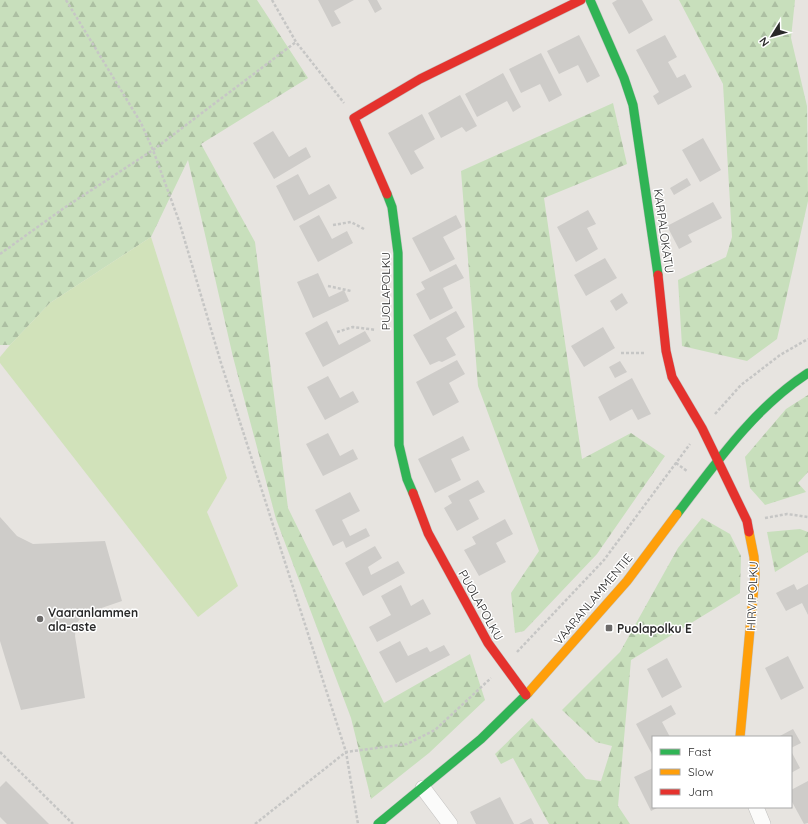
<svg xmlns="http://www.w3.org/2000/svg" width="808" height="824" viewBox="0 0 808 824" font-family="Quicksand,sans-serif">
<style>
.forest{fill:url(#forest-firs)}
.pitch{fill:#d1e2ba}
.building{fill:#ceccc9}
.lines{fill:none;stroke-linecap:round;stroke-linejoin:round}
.street-casing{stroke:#c1c0bf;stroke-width:16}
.fast-casing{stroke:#c1c0bf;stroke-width:10}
.slow-casing{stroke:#c1c0bf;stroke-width:10}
.jam-casing{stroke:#c1c0bf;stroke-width:10}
.path{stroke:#c6c6c5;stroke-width:2.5;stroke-dasharray:3 2;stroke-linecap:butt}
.street{stroke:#fbfbfa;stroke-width:15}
.fast{stroke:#30b455;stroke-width:9}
.slow{stroke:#ff9f0a;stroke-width:9}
.jam{stroke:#e5322d;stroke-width:9}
.poi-dot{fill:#6c6a69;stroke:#fff;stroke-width:1.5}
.labels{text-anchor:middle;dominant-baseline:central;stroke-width:3;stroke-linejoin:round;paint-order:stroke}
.street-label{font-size:12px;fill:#292929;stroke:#fff}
.poi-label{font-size:12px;font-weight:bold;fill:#292929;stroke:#fff;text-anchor:start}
</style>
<defs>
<pattern id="forest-firs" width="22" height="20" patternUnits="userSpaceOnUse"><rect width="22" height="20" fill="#c8dfbc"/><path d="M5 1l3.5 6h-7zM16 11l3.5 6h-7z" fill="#acbfa2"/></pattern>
</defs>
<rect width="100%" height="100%" fill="#e7e4e0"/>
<path class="forest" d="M0 0H257L308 78 201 144 255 242 288 508 384 703 470 654 485 700 429 753 371 799 351 718 276 519 233 357 188 160 151 237 50 303 10 345H0Z
M679 0H795L791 38 807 106 808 201 777 339 747 361 682 346 678 280 726 257 732 237 723 84Z
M613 103 627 164 544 198 582 459 631 433 665 456 597 554 524 631 515 633 511 593 539 551 478 386 461 171Z
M808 395V472L798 483 806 492 765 505 750 488 745 457 786 409Z
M702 518 730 534 741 556 740 593 631 660 618 806 630 824H549L513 758 501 764 495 754 532 718 586 779 601 781 612 746 596 742 562 710 620 652 678 548Z
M800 529 808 532V552L775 572 767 532Z"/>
<path class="pitch" d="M151 237 227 478 207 512 238 586 198 617 0 363V357L10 345 50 303Z"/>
<path class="building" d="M318 0H354L334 11 341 23 332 27Z
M368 0H377L382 9 375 13Z
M617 0H642L653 20 629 34 612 3Z
M579 35 600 76 587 83 578 65 559 74 547 51Z
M665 35 677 57 668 62 677 78 685 74 692 87 658 105 653 96 659 92 636 50Z
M541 53 562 95 549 102 540 84 521 93 509 69Z
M503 73 521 107 513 112 507 101 477 117 465 94Z
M460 95 477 126 466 132 462 127 441 138 428 113Z
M422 114 435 139 414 151 424 168 411 175 388 133Z
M273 131 289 157 306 147 311 157 274 179 253 143Z
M703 138 721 170 700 182 682 150Z
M298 174 309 195 329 184 337 198 294 221 276 186Z
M687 178 691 185 674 195 670 188Z
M713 202 722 218 688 235 692 242 679 249 667 226Z
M588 210 596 224 587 228 598 249 576 262 557 227Z
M319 215 332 239 347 231 353 243 318 262 299 226Z
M456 215 462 227 443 237 455 259 430 272 412 238Z
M605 258 617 278 586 296 574 275Z
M456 264 464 278 443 288 453 308 430 320 416 294 425 289 421 282Z
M318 273 329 297 344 290 349 301 313 318 297 282Z
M622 293 628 303 616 311 610 301Z
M456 311 465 327 446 338 456 355 442 362 439 361 430 365 413 335Z
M327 321 339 345 365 331 371 341 323 367 305 333Z
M603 327 615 348 584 367 571 346Z
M457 360 465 374 449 383 459 402 433 416 416 382Z
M620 361 627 372 615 378 609 367Z
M328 376 340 398 353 391 359 402 325 420 307 387Z
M632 378 651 414 638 420 632 409 610 421 598 397Z
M328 433 340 456 353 449 358 459 323 476 306 444Z
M463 436 470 450 451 459 461 480 435 493 418 459Z
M478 480 485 492 469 500 479 519 457 531 444 508 452 503 448 496Z
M350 492 360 511 342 520 350 536 366 528 370 536 346 548 343 541 333 546 315 510Z
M0 517 17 536 33 544 105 541 122 601 84 614 76 624 75 636 85 698 21 710 0 641Z
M505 519 513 534 496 543 506 562 479 576 464 550 476 544 472 537Z
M375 546 382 558 368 567 371 575 398 561 405 573 363 596 345 563Z
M794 584 797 590 808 584V615L802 603 786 611 776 593Z
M401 585 411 606 423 599 431 614 377 642 369 627 391 615 381 596Z
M400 641 408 656 427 647 430 652 444 645 450 655 396 683 379 652Z
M788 656 804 688 781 700 765 668Z
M667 658 682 687 662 698 647 669Z
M671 705 676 714 662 722 670 737H653V756L636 724Z
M793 729 801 743 791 748V737H778Z
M791 751 800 768 791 773Z
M653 768V807H659L651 811 634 777Z
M6 781 49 824H7L0 817V787Z
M808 781V823L804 824 791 800V790Z
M500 797 514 824H476L470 812Z
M531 818 534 824H519Z"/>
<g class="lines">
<defs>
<path id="street" d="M423 788 450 824
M756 807 763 824"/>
<path id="fast" d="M590 0 624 78 633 105 658 275
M387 194 392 207 398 253 399 445 407 479 413 493
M677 514C716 463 754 408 808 373
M378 824 481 739 528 693"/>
<path id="slow" d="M528 693 627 581 677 514
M740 737 755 575 754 557 749 532"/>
<path id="jam" d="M387 194 354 118 420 79 581 0
M658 275 666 351 672 377 702 428 747 521 749 532
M413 493 428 533 488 643 526 695"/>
</defs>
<use href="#street" class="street-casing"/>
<use href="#fast" class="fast-casing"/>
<use href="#slow" class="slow-casing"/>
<use href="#jam" class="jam-casing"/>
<path class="path" d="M66 0 141 123 153 150 179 221 221 363 346 752 358 824
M272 0 296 42 344 103
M333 225 351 222 364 229
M0 254 64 208 153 150 296 42
M328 286 351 291
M337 332 353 327 376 330
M621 353H646
M715 414 741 385 780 355 808 339
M676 463 687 471
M765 518 787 514 808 517
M517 652 604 560 690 444
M0 752 73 824
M255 824 346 752 407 744 435 730 491 678"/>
<use href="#street" class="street"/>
<use href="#fast" class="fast"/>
<use href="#slow" class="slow"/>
<use href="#jam" class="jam"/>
</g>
<g class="poi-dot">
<circle cx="40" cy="619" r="4"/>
<rect x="605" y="624" width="8" height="8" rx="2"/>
</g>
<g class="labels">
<g class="street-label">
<text transform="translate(664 231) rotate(82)">KARPALOKATU</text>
<text transform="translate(385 291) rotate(-90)">PUOLAPOLKU</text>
<text transform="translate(752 596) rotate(-88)">HIRVIPOLKU</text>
<text transform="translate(593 599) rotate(-50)">VAARANLAMMENTIE</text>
<text transform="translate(481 605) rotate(61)">PUOLAPOLKU</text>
</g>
<g class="poi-label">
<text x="48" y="612">Vaaranlammen<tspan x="48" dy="14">ala-aste</tspan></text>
<text x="617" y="628">Puolapolku E</text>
</g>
</g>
<rect x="652" y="736" width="140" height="72" fill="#ffffff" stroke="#a9a9a9"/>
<rect x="660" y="749" width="20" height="6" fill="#30b455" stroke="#a9a9a9"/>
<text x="688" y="756" font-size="12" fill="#292929">Fast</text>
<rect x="660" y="769" width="20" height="6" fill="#ff9f0a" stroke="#a9a9a9"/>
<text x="688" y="776" font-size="12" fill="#292929">Slow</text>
<rect x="660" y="789" width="20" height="6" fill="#e5322d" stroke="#a9a9a9"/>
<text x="688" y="796" font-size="12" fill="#292929">Jam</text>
<g transform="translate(772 36) rotate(233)" stroke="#ffffff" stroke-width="3" paint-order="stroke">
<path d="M0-3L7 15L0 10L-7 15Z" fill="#292929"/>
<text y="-6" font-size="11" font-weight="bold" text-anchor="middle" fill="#292929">N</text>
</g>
</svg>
